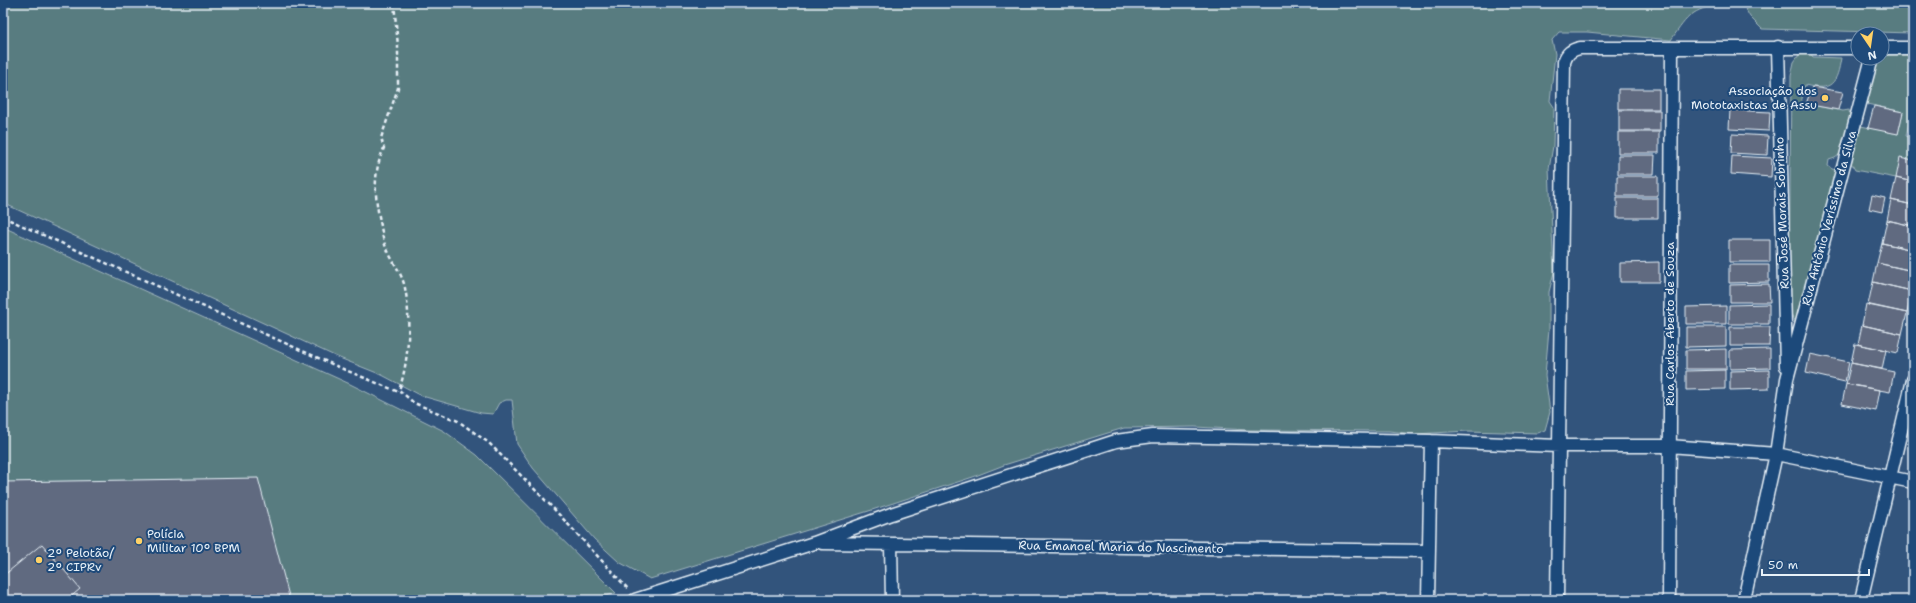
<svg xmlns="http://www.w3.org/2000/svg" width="1916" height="603" viewBox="0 0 1916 603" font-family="'Shantell Sans',sans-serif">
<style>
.green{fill:#587b80;stroke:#a0b6bc}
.building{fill:#606b80;stroke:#e8f1f8}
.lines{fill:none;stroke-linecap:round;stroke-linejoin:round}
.minor-casing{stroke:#e8f1f8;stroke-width:15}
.path{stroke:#e8f1f8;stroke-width:2.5;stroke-dasharray:4 3;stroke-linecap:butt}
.minor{stroke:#1f4a7a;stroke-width:12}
.poi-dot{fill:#ffd166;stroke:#1f4a7a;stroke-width:1.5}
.labels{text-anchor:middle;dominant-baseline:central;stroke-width:4;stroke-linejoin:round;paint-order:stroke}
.poi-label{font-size:12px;fill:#e8f1f8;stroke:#1f4a7a;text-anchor:start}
.street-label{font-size:12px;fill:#e8f1f8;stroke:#1f4a7a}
</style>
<rect width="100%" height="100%" fill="#32547c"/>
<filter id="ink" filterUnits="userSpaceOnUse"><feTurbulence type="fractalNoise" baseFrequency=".025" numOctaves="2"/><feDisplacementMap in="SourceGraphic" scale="8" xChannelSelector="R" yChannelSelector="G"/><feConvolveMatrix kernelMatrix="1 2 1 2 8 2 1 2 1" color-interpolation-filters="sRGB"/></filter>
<g filter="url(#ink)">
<path class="green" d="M3 3H1721C1691 11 1689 14 1671 40L1587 32H1559L1552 40 1555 54 1550 101 1554 107 1553 146 1549 169 1554 272 1549 292V329L1545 375 1550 412 1545 430 1538 433 1468 431 1415 434 1389 431 1250 430 1195 427 1124 428 1004 465 973 477 872 510 650 579 619 562 594 539 533 468 517 444 512 400H506L499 403 493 414 481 413 422 396 382 375 337 357 3 203Z
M1742 3H1913V33L1762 29 1750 17Z
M1810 53 1813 57 1841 58C1837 83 1832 92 1805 85L1801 103 1843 111 1849 110 1850 118 1839 155 1835 158 1829 160 1828 166 1832 169 1838 170 1797 329 1789 308 1791 76 1794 62 1799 55Z
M1888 55H1913V106L1906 136 1913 138V161L1896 178 1855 170 1851 163 1861 126 1898 134 1903 112 1867 104 1877 60Z
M3 227 350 384 444 431 477 455 616 593 592 600H131L3 493Z"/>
<path class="building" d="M1812 87 1843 92 1838 110 1806 104Z
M1618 89H1659V109H1618Z
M1874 106 1903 112 1898 134 1868 128Z
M1619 110H1660V131H1619Z
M1730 110 1770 112 1769 131 1729 129Z
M1618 132H1659V153H1618Z
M1732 134 1768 136 1767 155 1731 153Z
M1618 155H1655L1654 174H1618Z
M1732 156 1772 158 1771 177 1731 174Z
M1900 158 1913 161V182L1896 178Z
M1617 176H1658V196H1617Z
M1896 178 1913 182V205L1891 200Z
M1872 195 1885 198 1882 212 1869 209Z
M1617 198H1658V218H1617Z
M1891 200 1913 205V226L1887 220Z
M1887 220 1913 226V250L1882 243Z
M1729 240H1770V262H1729Z
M1882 243 1913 250V271L1877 263Z
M1659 262V282H1620V263Z
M1877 263 1913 271 1912 291 1873 282Z
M1729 265H1769V282L1729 283Z
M1873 282 1912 291 1907 313 1868 305Z
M1769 284 1770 302H1730V285Z
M1769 304V324H1729V305Z
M1866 304 1907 313 1902 334 1862 325Z
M1726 306V324H1686V307Z
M1862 325 1902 334 1898 353 1858 344Z
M1686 327H1726V346L1686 347Z
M1730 327H1770L1769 346H1730Z
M1855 344 1886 350 1882 369 1851 363Z
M1726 349V369H1686V350Z
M1770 349V368L1730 369V350Z
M1810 354 1849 362 1845 382 1806 373Z
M1851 363 1894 372 1890 392 1846 384Z
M1725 370V389L1686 390V371Z
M1769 370V389L1730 390V371Z
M1846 384 1880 390 1876 411 1842 404Z
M258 478 290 600H3V482Z
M42 544 80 589 67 600H3V576Z"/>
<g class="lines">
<defs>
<path id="minor" d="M1778 47 1786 366
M1882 48H1913
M822 543 1429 551
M891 544 892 600
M635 600 814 543 891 514 1116 441 1153 436 1431 441 1559 446H1669L1776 454 1913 482
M1428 600 1431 441
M1557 600 1564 62C1567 53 1571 50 1580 48H1858
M1669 600 1672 48
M1744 600 1776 454 1787 379 1872 58
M1861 600 1913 380"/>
</defs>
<use href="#minor" class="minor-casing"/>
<path class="path" d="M394 3 398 46V88L381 138 384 148C372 174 375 199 381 226 382 233 383 242 387 249 393 263 402 273 405 288 411 318 409 362 399 390L414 403 458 421 489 443 553 508 629 590
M3 217 343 369 401 393"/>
<use href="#minor" class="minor"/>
</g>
</g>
<g class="poi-dot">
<circle cx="1825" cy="98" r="4"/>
<circle cx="139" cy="541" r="4"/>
<circle cx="39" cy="560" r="4"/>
</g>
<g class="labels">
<g class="poi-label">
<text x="1817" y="91" text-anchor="end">Associação dos<tspan x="1817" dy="14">Mototaxistas de Assu</tspan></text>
<text x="147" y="534">Polícia<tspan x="147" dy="14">Militar 10º BPM</tspan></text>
<text x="47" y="553">2º Pelotão/<tspan x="47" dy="14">2º CIPRv</tspan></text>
</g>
<g class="street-label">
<text transform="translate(1782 213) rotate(-92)">Rua José Morais Sobrinho</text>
<text transform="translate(1829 218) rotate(-75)">Rua Antônio Veríssimo da Silva</text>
<text transform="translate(1670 324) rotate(-90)">Rua Carlos Aberto de Souza</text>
<text transform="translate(1121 547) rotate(1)">Rua Emanoel Maria do Nascimento</text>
</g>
</g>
<rect width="1916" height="603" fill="none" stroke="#1f4a7a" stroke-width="16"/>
<rect x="8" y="8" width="1900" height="587" fill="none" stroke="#e8f1f8" stroke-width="1.5" filter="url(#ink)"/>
<g transform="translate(1870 46) rotate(167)"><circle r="19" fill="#1f4a7a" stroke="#6f8dac"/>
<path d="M0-3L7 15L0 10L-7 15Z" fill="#ffd166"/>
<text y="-6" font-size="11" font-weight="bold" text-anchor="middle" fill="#e8f1f8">N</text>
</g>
<path d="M1762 569v6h107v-6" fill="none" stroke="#e8f1f8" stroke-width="2"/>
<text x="1768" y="569" font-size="12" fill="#e8f1f8" stroke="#1f4a7a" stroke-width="3" paint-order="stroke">50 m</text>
</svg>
